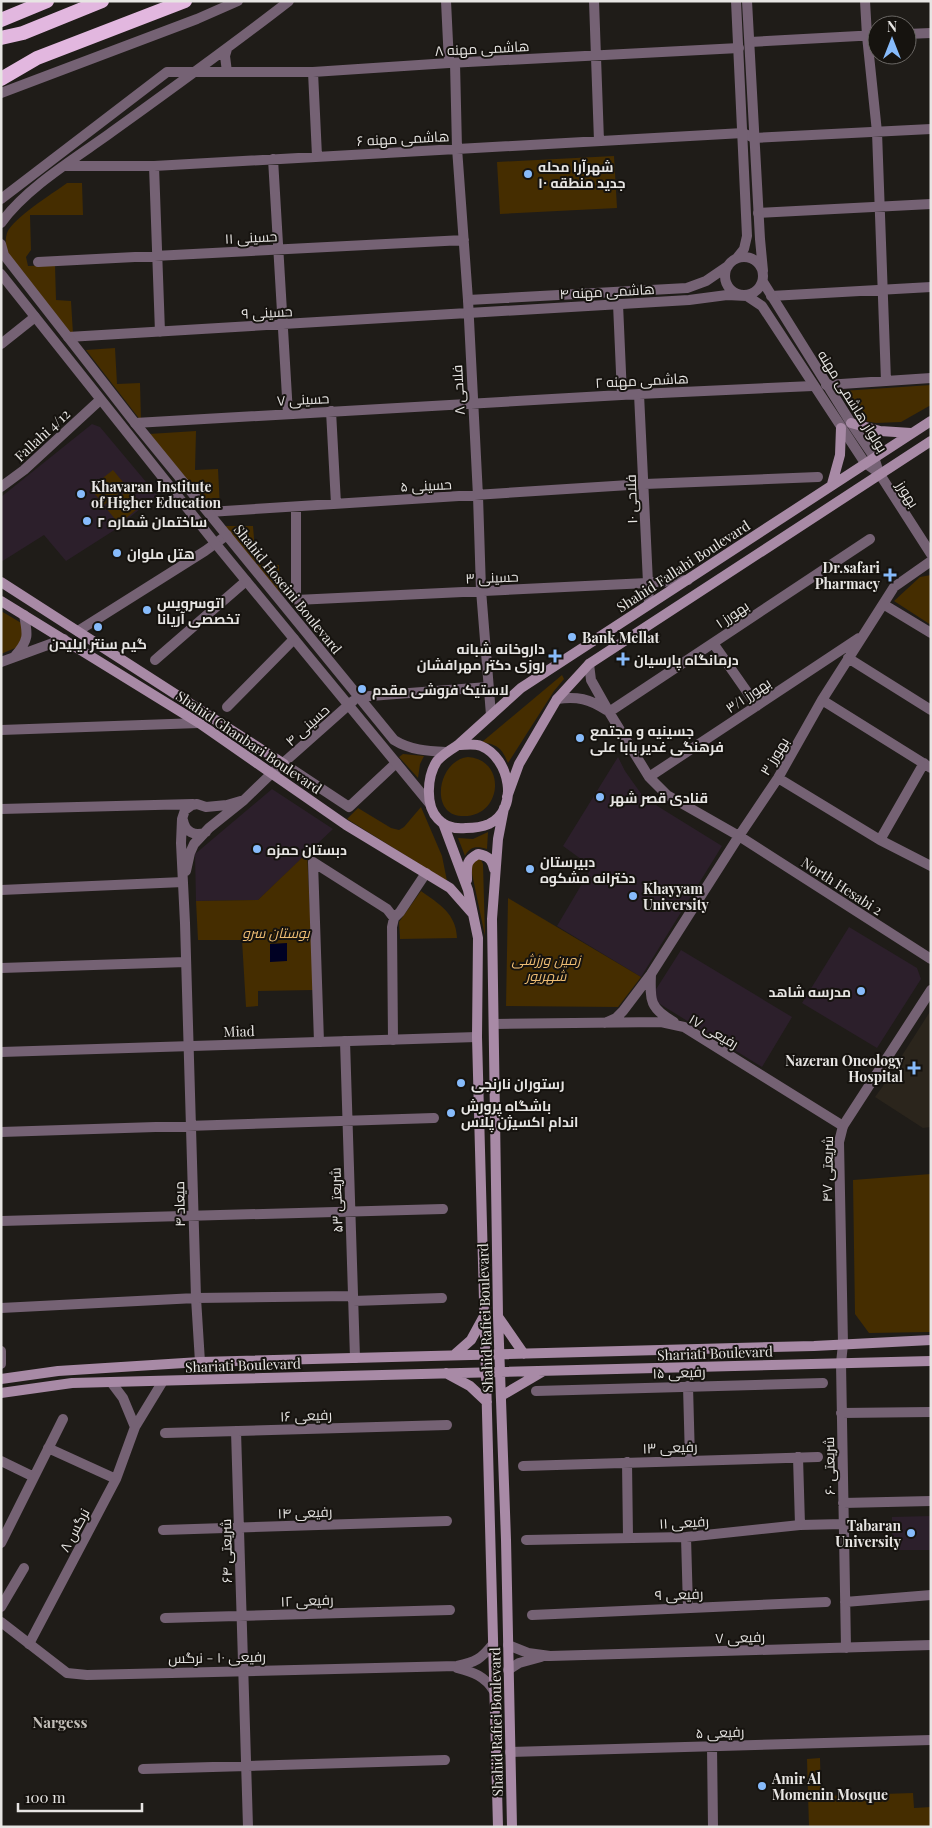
<svg xmlns="http://www.w3.org/2000/svg" width="932" height="1828" viewBox="0 0 932 1828" font-family="'Playfair Display',Cairo,serif">
<style>
.built{fill:#2b251c}
.education{fill:#2c1f2b}
.green{fill:#452d00}
.water{fill:#000123}
.lines{fill:none;stroke-linecap:round;stroke-linejoin:round}
.minor{stroke:#756274;stroke-width:10}
.tertiary{stroke:#756274;stroke-width:10}
.secondary{stroke:#a88aa6;stroke-width:10}
.trunk{stroke:#e2b7df;stroke-width:14}
.poi-dot{fill:#87bbfb;stroke:#16130f;stroke-width:2}
.labels{text-anchor:middle;dominant-baseline:central;stroke-width:4;stroke-linejoin:round;paint-order:stroke}
.street-label{font-size:14px;fill:#e7e5e3;stroke:#16130f}
.poi-label{font-size:14px;font-weight:bold;fill:#e7e5e3;stroke:#16130f;text-anchor:start}
.park-label{font-size:14px;font-style:italic;fill:#efbe74;stroke:#16130f}
.neighbourhood-label{font-size:15px;font-weight:bold;fill:#c2beb8;stroke:#16130f}
</style>
<rect width="100%" height="100%" fill="#1f1c18"/>
<path class="built" d="M931 1010V1127L923 1128 875 1097 888 1079 893 1078 897 1071 896 1065Z"/>
<path class="education" d="M92 424 100 427 157 495 113 531 66 561 44 535 1 562V497Z
M618 757 625 771 642 795 659 807 722 846 641 977 557 926 592 867 563 846Z
M272 789 333 829 258 900 196 901 195 854Z
M849 927 917 968 921 979 877 1048 802 1003Z
M681 950 792 1017 762 1067 655 1001 653 994Z
M931 1516V1550H892V1517Z"/>
<path class="green" d="M614 156 617 208 500 214 497 162Z
M67 183H82L83 215H30L31 250 26 257 28 266 55 265 56 300 71 301 73 334H70L9 260C7 251 4 242 7 233 13 218 52 194 67 183Z
M115 348 117 384 140 383 141 421 86 350Z
M931 385V405L901 422 876 423 865 421 857 417 842 391Z
M196 431 195 470 218 469 220 508H211L149 434Z
M113 470 127 487 104 505 90 488Z
M129 489 142 505 119 524 106 508Z
M225 526H253L256 564 279 565 280 595Z
M931 575V625L894 601 920 577Z
M1 611 23 624 25 638 20 646 1 654Z
M562 675 564 679 554 691 508 763C502 749 499 745 482 742Z
M403 754 424 756 420 764 418 778 399 757Z
M468 757C508 760 502 819 461 816 429 814 438 760 468 757Z
M421 807 442 856 447 881 347 819 358 808 391 828 399 830 404 827Z
M488 832 487 849C477 846 470 846 465 856L458 838 473 839Z
M307 853 314 990 258 991V1006L246 1007 242 940H198L196 901 258 900Z
M478 858 481 860 483 864 485 936 471 869 473 859Z
M421 891C439 904 456 913 457 938L400 939 399 922Z
M508 898 641 977 618 1007 506 1006Z
M931 1174V1332L869 1333 855 1314 853 1180Z
M820 1758 821 1796 913 1793 914 1808 931 1807V1827H809L807 1759Z"/>
<path class="water" d="M287 943V961L270 962V944Z"/>
<g class="lines">
<path class="minor" d="M446 1 449 63
M594 1 599 141
M865 1 867 36 877 132 886 381
M907 34 931 33
M750 42 877 35
M227 49 225 56 227 72H313L449 63 739 48
M455 63 457 148 468 300 478 496 481 590 491 715
M313 72 317 156
M273 159 288 414
M65 166H154L743 133 754 138 931 129
M154 166 160 332
M1 199 167 72H227
M758 213 931 204
M1 223C26 188 74 159 109 134 170 90 230 47 289 1
M38 262 464 240
M771 296 931 287
M618 304 622 395
M68 337 468 313
M1 344 35 317
M826 385 931 378
M639 394 649 604
M331 411 336 504
M135 423 639 394 813 386
M296 507V600L647 583 688 580
M209 512 645 484 818 477
M883 604 931 633
M78 631 205 551 227 535
M713 643 757 706
M848 658 931 710
M155 660 246 581
M589 664 591 680 609 712 649 777 667 795 739 836 931 959
M357 697 488 687
M557 699C577 696 590 699 606 710
M822 700 931 768
M227 707 294 639
M609 712 870 539
M1 730 199 723
M284 764 349 807 396 763
M649 777 859 638
M778 778 880 840 931 866
M1 809 193 804
M183 820C185 832 195 837 206 832
M880 840 924 763
M313 862 319 1042
M313 862 387 909 394 918
M186 871 190 853 194 844 209 828 244 800 272 773
M1 890 183 882
M394 918 400 912 426 873
M1 968 186 962
M651 974C650 1000 649 1008 674 1022
M605 1023 616 1018 623 1011 651 974 739 836 778 778 822 700 894 587 931 561
M494 1024 661 1022 684 1027 843 1126
M393 1040 392 927 394 918
M345 1041 355 1358
M1 1132 434 1118
M1 1221 443 1209
M1 1308 196 1298 352 1296 353 1301 442 1298
M843 1344 841 1363 846 1648
M1 1351V1364
M200 1362 196 1298 185 923 181 843 182 819 185 810 192 805 197 804 206 807 227 805 244 800
M111 1382 123 1398 135 1427
M688 1386 690 1460
M536 1391 823 1383
M841 1413 931 1412
M236 1431 248 1827
M165 1433 447 1425
M48 1448 116 1479
M798 1457 800 1525
M1 1461 34 1477
M627 1462 628 1537
M523 1466 818 1457
M843 1503 931 1501
M163 1530 447 1521
M686 1537 688 1608
M526 1540 686 1537 800 1525 844 1524
M1 1543 63 1419
M845 1602 931 1595
M1 1607 24 1568
M532 1615 826 1602
M165 1618 450 1610
M29 1644 116 1479 135 1427 163 1381
M508 1645 528 1653 550 1656 931 1645
M508 1670 519 1663 541 1657
M712 1746 713 1827
M510 1752 931 1740
M143 1769 445 1760"/>
<path class="tertiary" d="M747 1 760 239 763 271
M1 93 197 19 238 1
M1 244 4 255 135 423 394 740C410 750 427 751 446 752
M725 276a19 19 0 1 1 38 0a19 19 0 1 1-38 0Z
M736 259 744 249 747 236 736 1
M1 274 215 543 430 804
M763 282 851 423 874 457 879 473 931 554
M468 300 687 288 706 281 728 266
M468 313 689 300 727 295 747 296 762 306 865 463 879 473
M1 487 24 470 100 400
M15 656C29 640 28 635 24 615
M1 662 64 639
M272 773 353 701
M1 1052 477 1037
M843 1344 839 1142 843 1126 931 990
M1 1622 67 1673 87 1675 457 1666C476 1662 481 1659 493 1644
M457 1668C473 1672 485 1676 494 1691"/>
<path class="secondary" d="M851 423 880 431 911 433
M832 484 840 455 841 428
M1 582 284 764
M1 601 199 723 346 825 450 888 472 913
M458 745 521 688 931 421
M458 745C465 745 474 743 481 746 510 758 520 809 489 824 482 827 473 828 466 828 456 829 445 827 438 819 425 806 427 776 437 761 443 754 450 750 458 745Z
M507 797 519 764 557 699 589 664 931 441
M504 808 498 839 492 919 498 1316 506 1540 512 1827
M443 823 468 890 478 938 477 1037 498 1827
M467 880C467 866 465 861 478 854 488 856 492 859 494 869
M499 1318 524 1354
M454 1355 471 1340 483 1318
M446 1373 470 1386 487 1402
M1 1379 58 1371 200 1362 814 1346 931 1340
M1 1393 72 1383 931 1361
M501 1396 542 1372"/>
<path class="trunk" d="M1 20 47 1
M1 38 23 33 102 1
M1 79 37 58 185 1"/>
</g>
<g class="poi-dot">
<circle cx="528" cy="174" r="5"/>
<circle cx="81" cy="494" r="5"/>
<circle cx="87" cy="521" r="5"/>
<circle cx="117" cy="553" r="5"/>
<path d="M887.5 567.5h5v5h5v5h-5v5h-5v-5h-5v-5h5z"/>
<circle cx="147" cy="610" r="5"/>
<circle cx="98" cy="627" r="5"/>
<circle cx="572" cy="637" r="5"/>
<path d="M552.5 648.5h5v5h5v5h-5v5h-5v-5h-5v-5h5z"/>
<path d="M620.5 651.5h5v5h5v5h-5v5h-5v-5h-5v-5h5z"/>
<circle cx="362" cy="689" r="5"/>
<circle cx="580" cy="738" r="5"/>
<circle cx="600" cy="797" r="5"/>
<circle cx="257" cy="849" r="5"/>
<circle cx="530" cy="869" r="5"/>
<circle cx="633" cy="896" r="5"/>
<circle cx="861" cy="991" r="5"/>
<path d="M911.5 1060.5h5v5h5v5h-5v5h-5v-5h-5v-5h5z"/>
<circle cx="461" cy="1083" r="5"/>
<circle cx="451" cy="1113" r="5"/>
<circle cx="911" cy="1533" r="5"/>
<circle cx="762" cy="1786" r="5"/>
</g>
<g class="labels">
<g class="street-label">
<text transform="translate(482 48) rotate(-3)">هاشمی مهنه ۸</text>
<text transform="translate(403 138) rotate(-3)">هاشمی مهنه ۶</text>
<text transform="translate(251 237) rotate(-3)">حسینی ۱۱</text>
<text transform="translate(607 291) rotate(-3)">هاشمی مهنه ۴</text>
<text transform="translate(267 312) rotate(-3)">حسینی ۹</text>
<text transform="translate(642 380) rotate(-3)">هاشمی مهنه ۲</text>
<text transform="translate(458 390) rotate(-93)">فلاحی ۸</text>
<text transform="translate(303 399) rotate(-3)">حسینی ۷</text>
<text transform="translate(853 401) rotate(58)">بولوار هاشمی مهنه</text>
<text transform="translate(42 435) rotate(-43)">Fallahi 4/12</text>
<text transform="translate(426 485) rotate(-3)">حسینی ۵</text>
<text transform="translate(908 494) rotate(57)">بهورز</text>
<text transform="translate(631 499) rotate(-92)">فلاحی ۱۰</text>
<text transform="translate(683 566) rotate(-33)">Shahid Fallahi Boulevard</text>
<text transform="translate(492 577) rotate(-2)">حسینی ۳</text>
<text transform="translate(288 589) rotate(51)">Shahid Hoseini Boulevard</text>
<text transform="translate(732 614) rotate(-34)">بهورز ۱</text>
<text transform="translate(748 695) rotate(-34)">بهورز ۳/۱</text>
<text transform="translate(307 725) rotate(-42)">حسینی ۴</text>
<text transform="translate(249 742) rotate(34)">Shahid Ghanbari Boulevard</text>
<text transform="translate(774 756) rotate(-59)">بهورز ۳</text>
<text transform="translate(842 886) rotate(33)">North Hesabi 2</text>
<text transform="translate(239 1031) rotate(-2)">Miad</text>
<text transform="translate(714 1031) rotate(30)">رفیعی ۱۷</text>
<text transform="translate(827 1169) rotate(-89)">شریعتی ۴۷</text>
<text transform="translate(336 1200) rotate(-92)">شریعتی ۵۳</text>
<text transform="translate(179 1204) rotate(-91)">میعاد ۴</text>
<text transform="translate(485 1318) rotate(-92)">Shahid Rafiei Boulevard</text>
<text transform="translate(715 1353) rotate(-2)">Shariati Boulevard</text>
<text transform="translate(243 1365) rotate(-2)">Shariati Boulevard</text>
<text transform="translate(679 1372) rotate(-2)">رفیعی ۱۵</text>
<text transform="translate(306 1415) rotate(-2)">رفیعی ۱۶</text>
<text transform="translate(670 1447) rotate(-2)">رفیعی ۱۳</text>
<text transform="translate(829 1466) rotate(-91)">شریعتی ۶۰</text>
<text transform="translate(305 1512) rotate(-2)">رفیعی ۱۴</text>
<text transform="translate(684 1522) rotate(-3)">رفیعی ۱۱</text>
<text transform="translate(74 1530) rotate(-62)">نرگس ۸</text>
<text transform="translate(226 1551) rotate(-91)">شریعتی ۶۴</text>
<text transform="translate(679 1594) rotate(-2)">رفیعی ۹</text>
<text transform="translate(307 1600) rotate(-2)">رفیعی ۱۲</text>
<text transform="translate(740 1637) rotate(-2)">رفیعی ۷</text>
<text transform="translate(217 1657) rotate(-1)">رفیعی ۱۰ - نرگس</text>
<text transform="translate(496 1722) rotate(-91)">Shahid Rafiei Boulevard</text>
<text transform="translate(720 1732) rotate(-2)">رفیعی ۵</text>
</g>
<g class="poi-label">
<text x="538" y="166">شهرآرا محله<tspan x="538" dy="16">جدید منطقه ۱۰</tspan></text>
<text x="91" y="486">Khavaran Institute<tspan x="91" dy="16">of Higher Education</tspan></text>
<text x="97" y="521">ساختمان شماره ۲</text>
<text x="127" y="553">هتل ملوان</text>
<text x="880" y="567" text-anchor="end">Dr.safari<tspan x="880" dy="16">Pharmacy</tspan></text>
<text x="157" y="602">اتوسرویس<tspan x="157" dy="16">تخصصی آریانا</tspan></text>
<text x="582" y="637">Bank Mellat</text>
<text x="98" y="643" text-anchor="middle">گیم سنتر ایلیدن</text>
<text x="545" y="648" text-anchor="end">داروخانه شبانه<tspan x="545" dy="16">روزی دکتر مهرافشان</tspan></text>
<text x="634" y="659">درمانگاه پارسیان</text>
<text x="372" y="689">لاستیک فروشی مقدم</text>
<text x="590" y="730">جسینیه و مجتمع<tspan x="590" dy="16">فرهنگی غدیر بابا علی</tspan></text>
<text x="610" y="797">قنادی قصر شهر</text>
<text x="267" y="849">دبستان حمزه</text>
<text x="540" y="861">دبیرستان<tspan x="540" dy="16">دخترانه مشکوه</tspan></text>
<text x="643" y="888">Khayyam<tspan x="643" dy="16">University</tspan></text>
<text x="851" y="991" text-anchor="end">مدرسه شاهد</text>
<text x="903" y="1060" text-anchor="end">Nazeran Oncology<tspan x="903" dy="16">Hospital</tspan></text>
<text x="471" y="1083">رستوران نارنجی</text>
<text x="461" y="1105">باشگاه پرورش<tspan x="461" dy="16">اندام اکسیژن پلاس</tspan></text>
<text x="901" y="1525" text-anchor="end">Tabaran<tspan x="901" dy="16">University</tspan></text>
<text x="772" y="1778">Amir Al<tspan x="772" dy="16">Momenin Mosque</tspan></text>
</g>
<g class="park-label">
<text x="276" y="932">بوستان سرو</text>
<text x="546" y="959">زمین ورزشی<tspan x="546" dy="16">شهریور</tspan></text>
</g>
<g class="neighbourhood-label">
<text x="60" y="1722">Nargess</text>
</g>
</g>
<rect width="932" height="1828" fill="none" stroke="#e7e5e3" stroke-width="5"/>
<g transform="translate(892 40)"><circle r="24" fill="#16130f" stroke="#6a6764"/>
<path d="M0-4L9 19L0 12L-9 19Z" fill="#87bbfb"/>
<text y="-8" font-size="14" font-weight="bold" text-anchor="middle" fill="#e7e5e3">N</text>
</g>
<path d="M18 1803v8h124v-8" fill="none" stroke="#e7e5e3" stroke-width="2.5"/>
<text x="25" y="1803" font-size="15" fill="#e7e5e3" stroke="#16130f" stroke-width="4" paint-order="stroke">100 m</text>
</svg>
